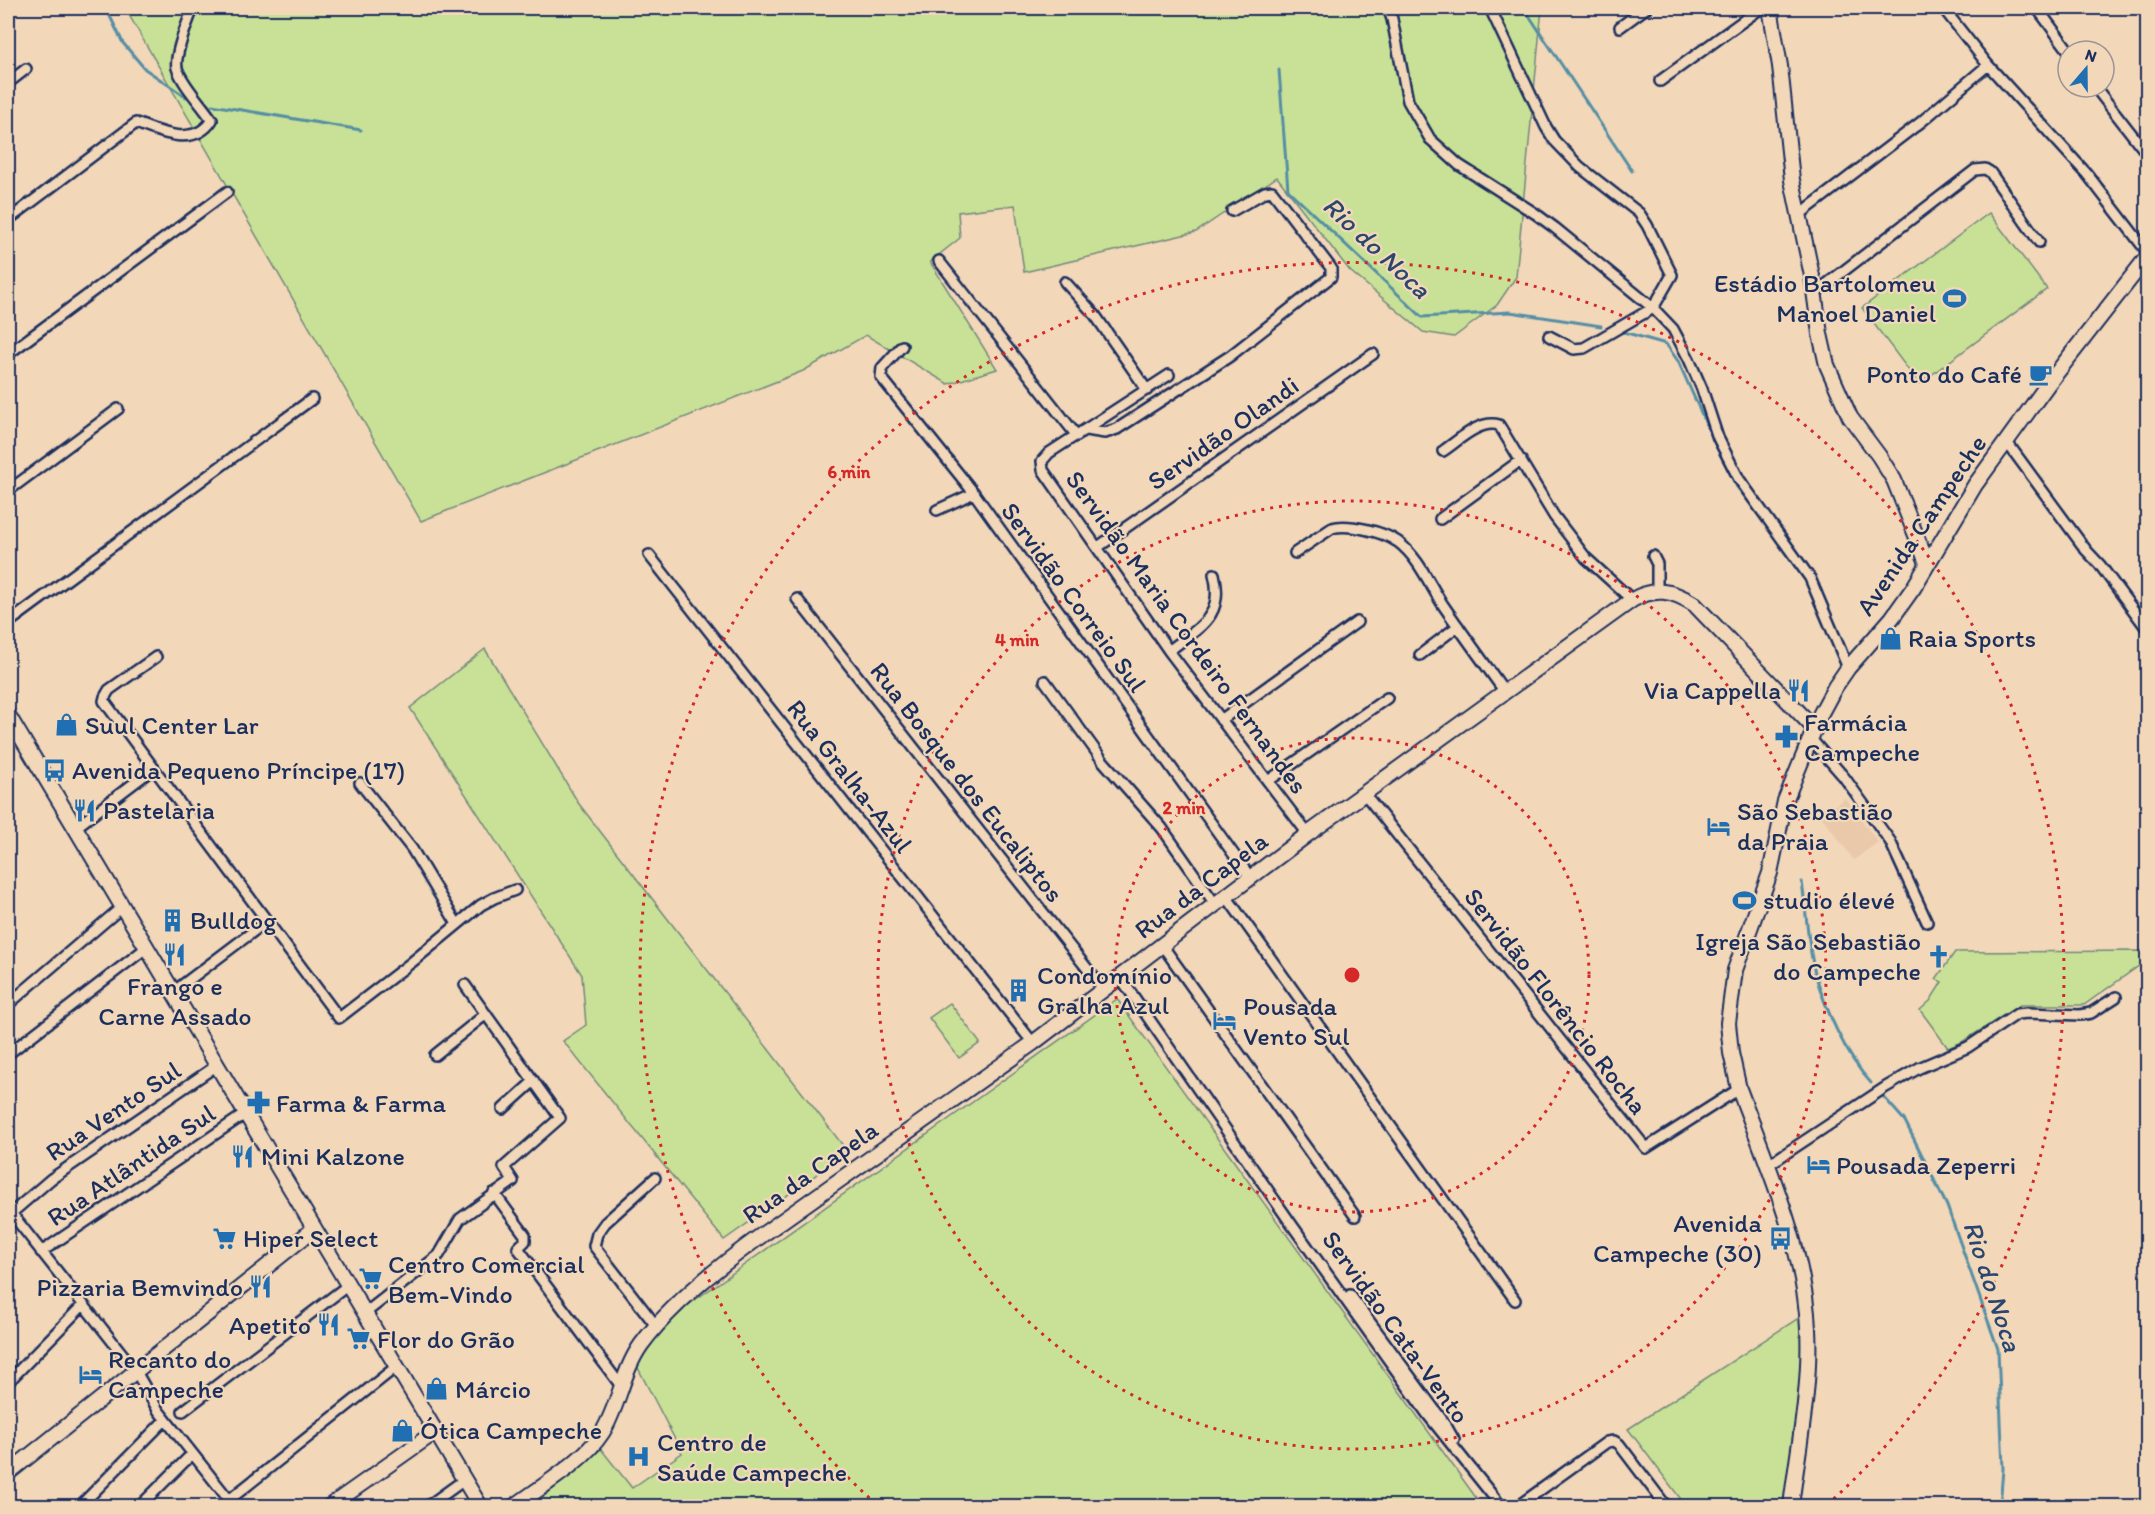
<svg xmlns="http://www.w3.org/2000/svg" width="2155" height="1514" viewBox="0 0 2155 1514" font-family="Itim,sans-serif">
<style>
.built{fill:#eac9ab}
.green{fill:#c9e196;stroke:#72887a;stroke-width:1.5}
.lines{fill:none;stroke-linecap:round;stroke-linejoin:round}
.stream{stroke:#558ea5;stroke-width:3}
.street-casing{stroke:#1b2f5e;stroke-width:14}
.secondary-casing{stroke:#1b2f5e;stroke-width:18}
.street{stroke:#f2d7b9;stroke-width:9}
.secondary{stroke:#f2d7b9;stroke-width:14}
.ring{fill:none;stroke:#d62828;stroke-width:3;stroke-dasharray:3 6}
.labels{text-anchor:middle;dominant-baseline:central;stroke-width:4.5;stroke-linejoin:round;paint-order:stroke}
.poi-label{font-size:26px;fill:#1b2f5e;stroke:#f2d7b9;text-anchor:start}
.street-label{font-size:26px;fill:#1b2f5e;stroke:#f2d7b9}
.water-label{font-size:27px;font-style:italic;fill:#2a4770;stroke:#f2d7b9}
.centre{fill:#d62828;stroke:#f2d7b9;stroke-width:3}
.ring-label{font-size:18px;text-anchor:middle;font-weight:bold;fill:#d62828;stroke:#f2d7b9;stroke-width:4.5;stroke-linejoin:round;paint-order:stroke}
</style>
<rect width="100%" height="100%" fill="#f2d7b9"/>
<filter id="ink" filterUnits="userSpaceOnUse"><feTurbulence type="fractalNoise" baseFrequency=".0167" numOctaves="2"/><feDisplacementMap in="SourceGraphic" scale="12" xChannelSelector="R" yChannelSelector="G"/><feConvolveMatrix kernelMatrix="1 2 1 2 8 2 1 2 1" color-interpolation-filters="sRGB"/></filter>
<g filter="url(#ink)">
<path class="built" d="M1845 798 1878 842 1854 860 1821 816Z"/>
<path class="green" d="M125 8H1542L1516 277 1497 305 1454 337 1423 332 1350 271 1277 177 1196 232 1024 272 1015 205 958 212 960 238 930 262 997 369 948 384 866 335 803 371 421 521Z
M1989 213 2047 289 1919 384 1862 308Z
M485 649 579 804 848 1152 724 1240 563 1041 586 1025 582 975 410 708Z
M2147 951V960L2084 1005H2020L1962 1042 1948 1048 1920 1010 1930 1001 1942 982 1936 979 1955 952Z
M1117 999 1482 1506H537L536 1503 601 1449 632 1488 682 1453 637 1366 656 1335 688 1305Z
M950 1003 980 1043 959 1058 929 1018Z
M1800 1317 1802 1361 1785 1506H1686L1628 1429Z"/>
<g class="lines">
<path class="stream" d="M106 8 123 43 145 69 186 97
M1524 8 1632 171
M1279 70 1288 190 1422 317 1510 312 1601 326
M212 105 361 130
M1620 331 1666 344 1678 361 1715 444 1737 487 1760 516
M1802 882C1806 910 1808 946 1815 973 1826 1010 1845 1055 1871 1083
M1882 1095 1905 1121 1947 1206 1998 1349 2003 1469 2000 1506"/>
<defs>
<path id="street" d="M1388 8 1392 19 1408 101 1430 139 1459 165 1536 214 1555 228 1653 308 1673 329 1689 359 1702 389 1718 438 1739 479 1810 578 1848 668
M1490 8 1546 127 1554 140 1580 167 1639 213 1647 225 1672 275 1653 308 1584 348 1574 349 1549 336
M1943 8 1988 65 2087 174 2148 253
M2037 8 2069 51
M1865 9 1868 8
M1620 27 1646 8
M1660 81 1761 8
M8 83 26 69
M2095 87 2148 155
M1799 215 1921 122 1988 65
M8 220 136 123C161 133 195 147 212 120 203 106 182 84 177 68 174 54 188 22 193 8
M939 261 1077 436
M1065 282 1095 315 1147 390
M1815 293 1975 170 1985 169 1990 172 2039 242
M902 346 882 368 881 377 974 493 1250 877
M8 354 227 192
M1169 375 1049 453 1042 461 1043 470 1169 651 1308 834
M1086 430 1105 433 1117 429 1230 356 1331 277V268L1272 191 1265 192 1232 211
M2006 441 2086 550 2100 565 2148 630
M1443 451C1458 441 1480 419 1499 425L1554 516 1586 558 1632 600
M8 491 118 409
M937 510 974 493
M1440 519 1521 460
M1098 547 1373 354
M1295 553 1332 528C1348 523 1384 532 1398 542 1419 558 1429 584 1443 605 1463 634 1484 663 1505 692
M649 555 1033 1043
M1653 556 1657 564V591
M797 599 1104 990
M8 623 312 399
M1169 651C1199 627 1225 617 1214 574
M1420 655 1458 626
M156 657 109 690 105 697 104 701 267 921
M1045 681 1103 761 1162 828 1215 904
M1221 720 1357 622
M1811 739 1844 777 1890 841 1927 922
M1268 781 1387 698
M360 783 412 849 457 924
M1364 793 1646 1148 1739 1089
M75 828 154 768
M1226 896 1515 1300
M1162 945 1355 1216
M1120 977 1292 1225 1428 1415 1501 1506
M173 992 267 921 339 1018 412 962 481 905 494 898 515 890
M12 1001 122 907
M8 1054 146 948
M435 1055 486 1014
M503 1109 534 1081
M1768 1165 1886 1087 1919 1068 1968 1047 2017 1014 2028 1013 2080 1015 2091 1013 2116 997
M655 1178 605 1223 597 1234 594 1246 657 1327
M494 1193 525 1235V1241L518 1248 621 1386
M8 1209 135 1370 158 1410 234 1506
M8 1216 51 1179 216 1066
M41 1252 245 1114
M1350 1295 1445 1424 1454 1440
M364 1314 439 1255 460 1219 513 1181 504 1167 560 1118 465 985
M8 1382 83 1305
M183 1411 347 1286
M229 1500 396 1367
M80 1506 165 1420
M140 1506 192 1454
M428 1506 464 1480
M1518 1506 1607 1442 1614 1441 1619 1444 1666 1506"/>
<path id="secondary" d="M1770 8 1780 66 1792 180 1812 276 1820 334 1827 365 1850 417 1879 456 1894 480 1927 563
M8 715 480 1506
M8 1473 314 1229
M330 1506 435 1432
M515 1506C542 1486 584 1461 602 1433 619 1406 622 1372 641 1345 670 1305 722 1264 762 1235L1033 1043 1308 834 1632 600C1655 587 1672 590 1694 604L1815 729
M1791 1506C1798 1448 1811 1388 1808 1329 1805 1249 1767 1164 1739 1089L1731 1053 1728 1023 1735 970 1770 873 1785 801 1821 713 1835 687 1848 668 1892 618 1914 587 1975 485 2048 384 2148 256"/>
</defs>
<use href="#street" class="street-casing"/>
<use href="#secondary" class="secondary-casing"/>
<use href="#street" class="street"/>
<use href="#secondary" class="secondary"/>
</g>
</g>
<g class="ring">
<circle cx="1352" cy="975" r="237"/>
<circle cx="1352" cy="975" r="474"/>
<path d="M876 1504A712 712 0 1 1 1828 1504"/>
</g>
<defs>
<symbol id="stadium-bare" viewBox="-9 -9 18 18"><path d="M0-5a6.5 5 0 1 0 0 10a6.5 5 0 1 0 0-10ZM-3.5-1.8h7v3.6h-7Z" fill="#1f6fb2" stroke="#f2d7b9" stroke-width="2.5" paint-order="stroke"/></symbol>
<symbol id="cafe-bare" viewBox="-9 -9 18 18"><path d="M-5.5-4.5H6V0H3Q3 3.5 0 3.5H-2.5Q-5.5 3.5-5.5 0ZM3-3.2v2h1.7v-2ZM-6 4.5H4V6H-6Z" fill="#1f6fb2" stroke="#f2d7b9" stroke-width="2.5" paint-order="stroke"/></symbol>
<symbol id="shop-bare" viewBox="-9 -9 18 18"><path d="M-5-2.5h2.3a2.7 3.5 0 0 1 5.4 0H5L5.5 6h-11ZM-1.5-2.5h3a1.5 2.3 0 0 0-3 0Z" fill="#1f6fb2" stroke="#f2d7b9" stroke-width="2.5" paint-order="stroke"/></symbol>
<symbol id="restaurant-bare" viewBox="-9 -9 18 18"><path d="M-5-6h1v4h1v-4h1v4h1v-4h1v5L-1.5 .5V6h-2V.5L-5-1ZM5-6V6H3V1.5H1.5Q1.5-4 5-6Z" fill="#1f6fb2" stroke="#f2d7b9" stroke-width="2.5" paint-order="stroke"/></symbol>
<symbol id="pharmacy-bare" viewBox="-9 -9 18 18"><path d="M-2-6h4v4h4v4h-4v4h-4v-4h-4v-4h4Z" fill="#1f6fb2" stroke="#f2d7b9" stroke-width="2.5" paint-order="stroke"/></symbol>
<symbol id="bus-bare" viewBox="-9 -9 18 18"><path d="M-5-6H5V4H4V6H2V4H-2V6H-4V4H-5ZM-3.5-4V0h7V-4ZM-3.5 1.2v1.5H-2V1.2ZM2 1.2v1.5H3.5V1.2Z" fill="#1f6fb2" stroke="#f2d7b9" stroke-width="2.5" paint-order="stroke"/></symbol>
<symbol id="hotel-bare" viewBox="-9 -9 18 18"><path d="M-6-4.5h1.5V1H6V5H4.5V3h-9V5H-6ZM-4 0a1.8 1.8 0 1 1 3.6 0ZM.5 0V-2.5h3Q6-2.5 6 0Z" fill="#1f6fb2" stroke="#f2d7b9" stroke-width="2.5" paint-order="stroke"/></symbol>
<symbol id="building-bare" viewBox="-9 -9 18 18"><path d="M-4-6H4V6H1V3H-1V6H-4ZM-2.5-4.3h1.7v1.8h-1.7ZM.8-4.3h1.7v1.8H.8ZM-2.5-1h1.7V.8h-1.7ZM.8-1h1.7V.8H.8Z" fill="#1f6fb2" stroke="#f2d7b9" stroke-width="2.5" paint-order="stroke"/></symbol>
<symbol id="church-bare" viewBox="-9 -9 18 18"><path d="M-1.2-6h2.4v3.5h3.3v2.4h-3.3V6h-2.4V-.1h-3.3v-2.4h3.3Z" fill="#1f6fb2" stroke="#f2d7b9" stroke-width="2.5" paint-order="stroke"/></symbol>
<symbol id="supermarket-bare" viewBox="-9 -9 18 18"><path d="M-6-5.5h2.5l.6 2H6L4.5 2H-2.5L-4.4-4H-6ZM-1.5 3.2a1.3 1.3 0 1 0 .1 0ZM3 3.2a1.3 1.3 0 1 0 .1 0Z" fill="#1f6fb2" stroke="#f2d7b9" stroke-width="2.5" paint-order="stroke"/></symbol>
<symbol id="hospital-bare" viewBox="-9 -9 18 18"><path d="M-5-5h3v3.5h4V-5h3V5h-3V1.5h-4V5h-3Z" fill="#1f6fb2" stroke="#f2d7b9" stroke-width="2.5" paint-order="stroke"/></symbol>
</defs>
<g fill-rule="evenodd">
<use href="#stadium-bare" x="1938" y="282" width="33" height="33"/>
<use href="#cafe-bare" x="2024" y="358" width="33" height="33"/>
<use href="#shop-bare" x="1874" y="622" width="33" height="33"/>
<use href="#restaurant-bare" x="1782" y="674" width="33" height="33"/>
<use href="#shop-bare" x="50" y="708" width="33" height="33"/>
<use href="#pharmacy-bare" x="1770" y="720" width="33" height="33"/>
<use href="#bus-bare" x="38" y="754" width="33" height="33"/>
<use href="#restaurant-bare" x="68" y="794" width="33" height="33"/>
<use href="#hotel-bare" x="1702" y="810" width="33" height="33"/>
<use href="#stadium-bare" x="1728" y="884" width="33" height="33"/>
<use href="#building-bare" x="156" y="904" width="33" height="33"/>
<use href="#restaurant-bare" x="158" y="938" width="33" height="33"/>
<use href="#church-bare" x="1922" y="940" width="33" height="33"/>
<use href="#building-bare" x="1002" y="974" width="33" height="33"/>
<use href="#hotel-bare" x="1208" y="1004" width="33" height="33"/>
<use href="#pharmacy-bare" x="242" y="1086" width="33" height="33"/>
<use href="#restaurant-bare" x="226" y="1140" width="33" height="33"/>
<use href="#hotel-bare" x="1802" y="1148" width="33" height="33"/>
<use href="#supermarket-bare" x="208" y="1222" width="33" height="33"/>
<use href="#bus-bare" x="1764" y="1222" width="33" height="33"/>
<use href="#supermarket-bare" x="354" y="1262" width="33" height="33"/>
<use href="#restaurant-bare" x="244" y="1270" width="33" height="33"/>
<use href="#restaurant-bare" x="312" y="1308" width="33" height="33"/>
<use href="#supermarket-bare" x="342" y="1322" width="33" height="33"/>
<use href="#hotel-bare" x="74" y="1358" width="33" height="33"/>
<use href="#shop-bare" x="420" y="1372" width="33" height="33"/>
<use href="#shop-bare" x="386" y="1414" width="33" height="33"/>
<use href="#hospital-bare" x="622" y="1440" width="33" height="33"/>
</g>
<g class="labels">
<g class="poi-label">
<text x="1936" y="283" text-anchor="end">Estádio Bartolomeu<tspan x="1936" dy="30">Manoel Daniel</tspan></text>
<text x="2022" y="374" text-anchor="end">Ponto do Café</text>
<text x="1908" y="638">Raia Sports</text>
<text x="1781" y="690" text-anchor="end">Via Cappella</text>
<text x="1804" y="722">Farmácia<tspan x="1804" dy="30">Campeche</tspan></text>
<text x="85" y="725">Suul Center Lar</text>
<text x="72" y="770">Avenida Pequeno Príncipe (17)</text>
<text x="103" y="810">Pastelaria</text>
<text x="1737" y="811">São Sebastião<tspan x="1737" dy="30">da Praia</tspan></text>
<text x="1763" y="900">studio élevé</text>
<text x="190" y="920">Bulldog</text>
<text x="1921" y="941" text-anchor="end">Igreja São Sebastião<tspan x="1921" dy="30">do Campeche</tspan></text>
<text x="1037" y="975">Condomínio<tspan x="1037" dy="30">Gralha Azul</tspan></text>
<text x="175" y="986" text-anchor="middle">Frango e<tspan x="175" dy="30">Carne Assado</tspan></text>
<text x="1243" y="1006">Pousada<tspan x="1243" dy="30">Vento Sul</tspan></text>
<text x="276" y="1103">Farma &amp; Farma</text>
<text x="261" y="1156">Mini Kalzone</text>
<text x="1836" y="1165">Pousada Zeperri</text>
<text x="1762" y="1223" text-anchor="end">Avenida<tspan x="1762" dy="30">Campeche (30)</tspan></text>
<text x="243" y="1238">Hiper Select</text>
<text x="388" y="1264">Centro Comercial<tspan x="388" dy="30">Bem-Vindo</tspan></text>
<text x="243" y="1287" text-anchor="end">Pizzaria Bemvindo</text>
<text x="311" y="1325" text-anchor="end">Apetito</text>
<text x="377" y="1339">Flor do Grão</text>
<text x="108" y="1359">Recanto do<tspan x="108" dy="30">Campeche</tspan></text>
<text x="455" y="1389">Márcio</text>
<text x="420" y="1430">Ótica Campeche</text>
<text x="657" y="1442">Centro de<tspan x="657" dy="30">Saúde Campeche</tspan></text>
</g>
<g class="street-label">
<text transform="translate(1223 433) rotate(-35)">Servidão Olandi</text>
<text transform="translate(1921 525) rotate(-56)">Avenida Campeche</text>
<text transform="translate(1074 597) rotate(54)">Servidão Correio Sul</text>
<text transform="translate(1187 632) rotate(54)">Servidão Maria Cordeiro Fernandes</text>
<text transform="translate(850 776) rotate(52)">Rua Gralha-Azul</text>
<text transform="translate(967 782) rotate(52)">Rua Bosque dos Eucaliptos</text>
<text transform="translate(1201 885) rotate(-37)">Rua da Capela</text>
<text transform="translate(1556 1001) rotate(52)">Servidão Florêncio Rocha</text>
<text transform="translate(113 1111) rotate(-34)">Rua Vento Sul</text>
<text transform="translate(131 1165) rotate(-34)">Rua Atlântida Sul</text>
<text transform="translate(810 1172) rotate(-35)">Rua da Capela</text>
<text transform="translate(1396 1327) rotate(54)">Servidão Cata-Vento</text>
</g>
<g class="water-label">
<text transform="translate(1377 247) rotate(43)">Rio do Noca</text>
<text transform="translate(1993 1286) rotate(72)">Rio do Noca</text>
</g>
</g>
<circle cx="1352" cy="975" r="9" class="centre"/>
<g class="ring-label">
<text x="849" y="478">6 min</text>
<text x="1017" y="646">4 min</text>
<text x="1184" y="814">2 min</text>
</g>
<rect width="2155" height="1514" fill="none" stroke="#f2d7b9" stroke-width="30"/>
<rect x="15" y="15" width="2125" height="1484" fill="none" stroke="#1b2f5e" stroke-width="2" filter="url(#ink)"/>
<g transform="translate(2086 69) rotate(20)"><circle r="28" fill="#f2d7b9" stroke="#9c9495" stroke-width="1.5"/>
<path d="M0-4.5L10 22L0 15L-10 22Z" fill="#1f6fb2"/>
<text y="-9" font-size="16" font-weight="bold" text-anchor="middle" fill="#1b2f5e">N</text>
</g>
</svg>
